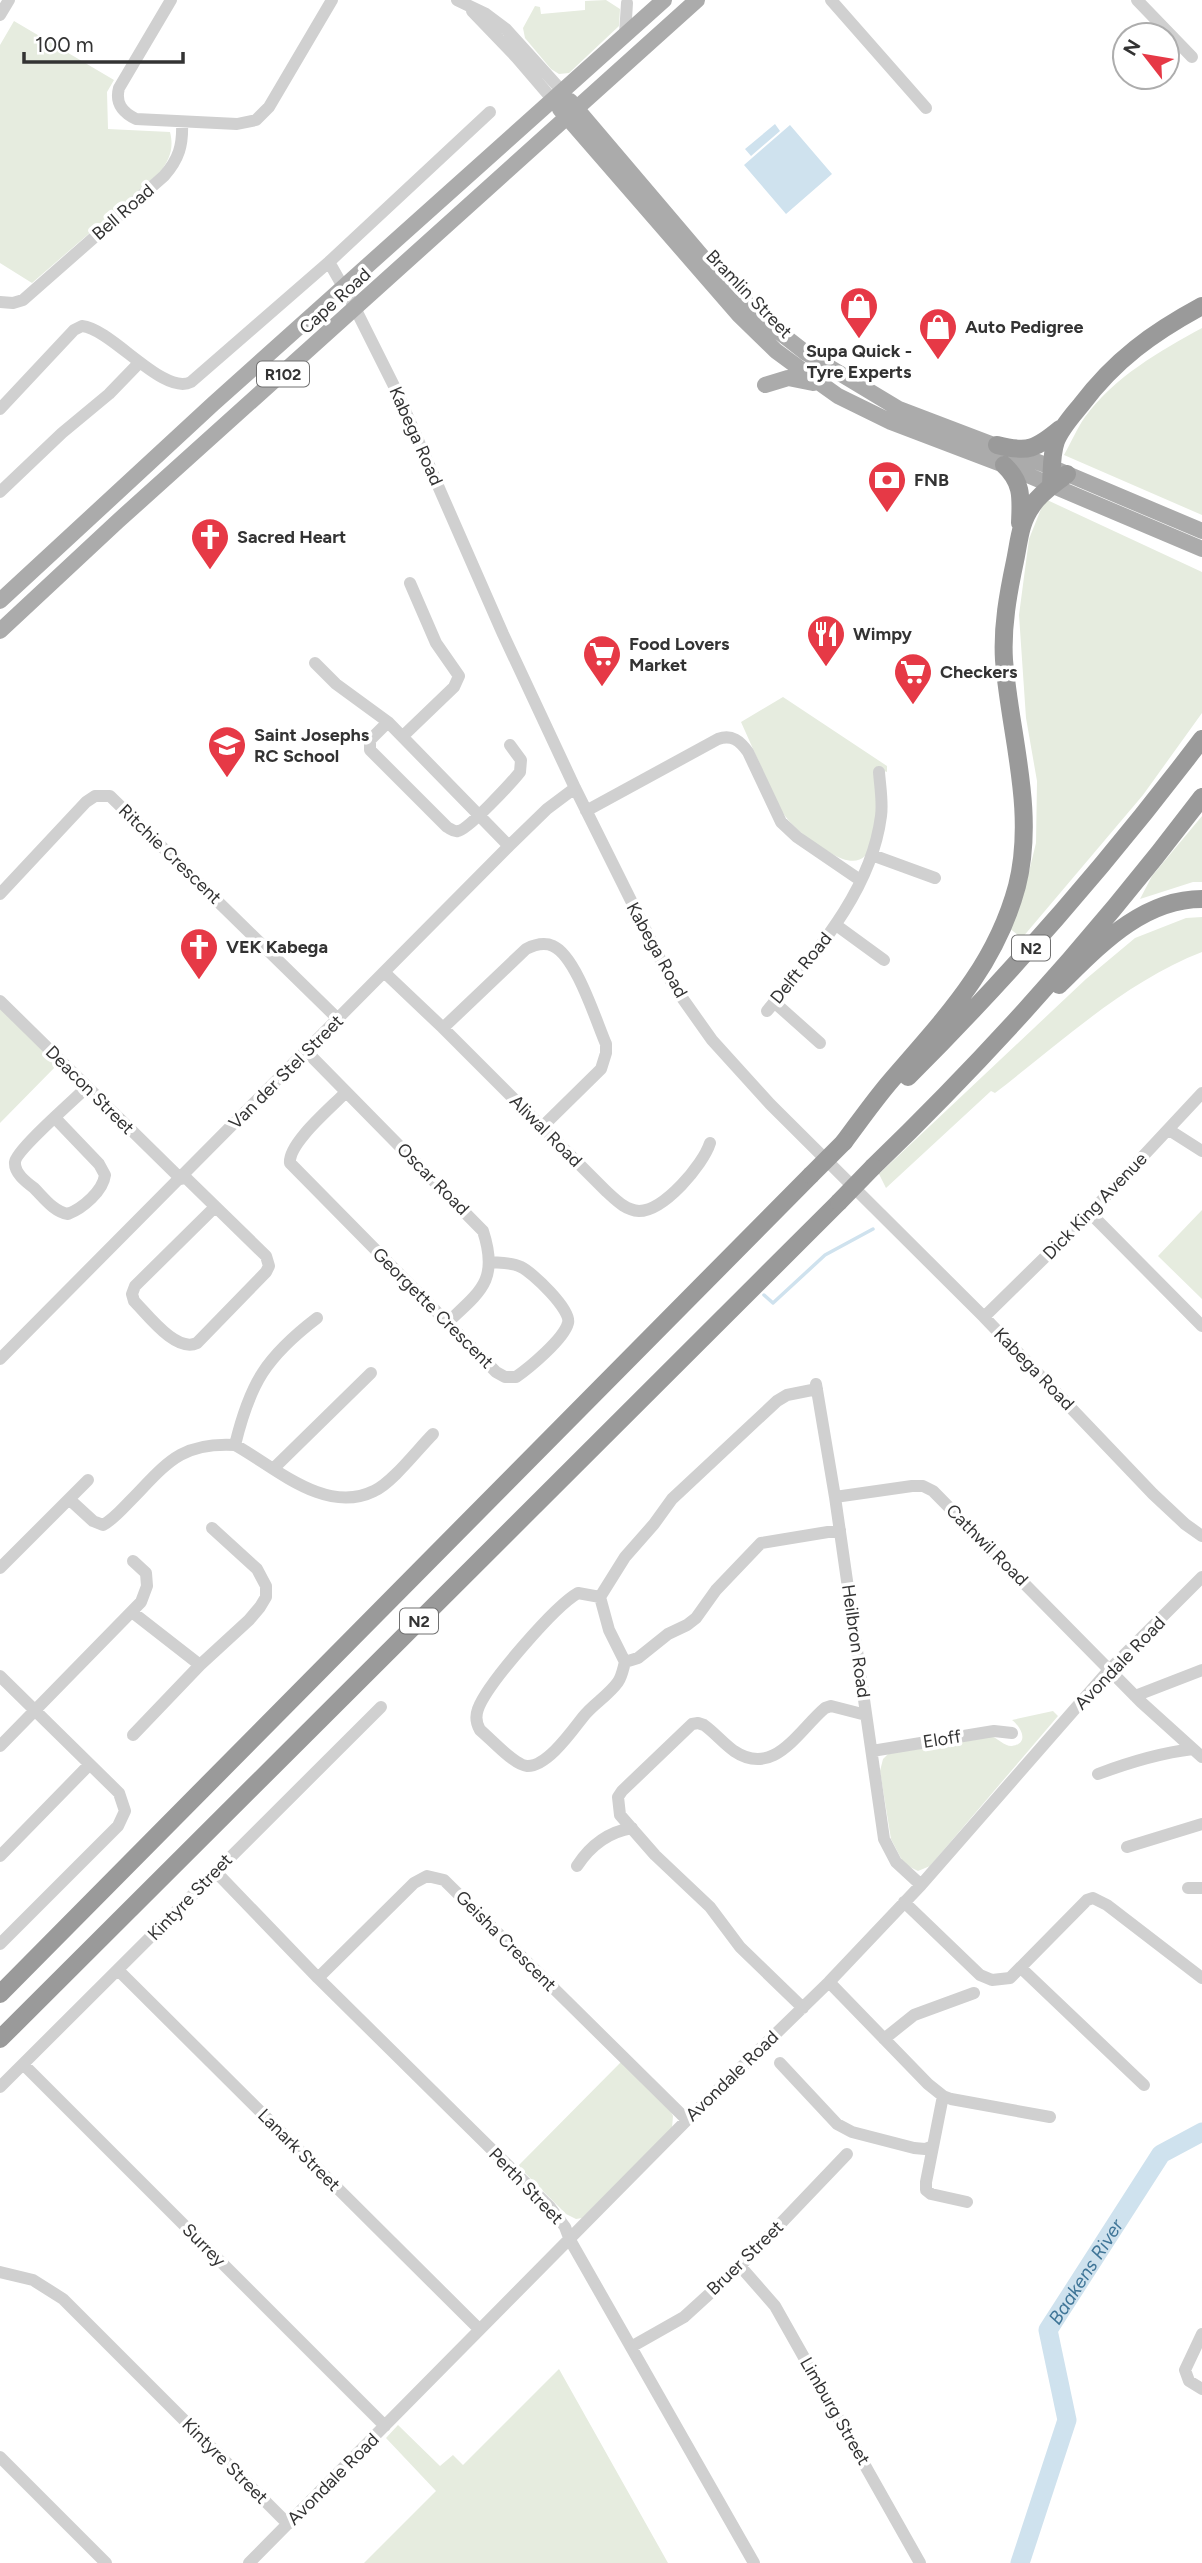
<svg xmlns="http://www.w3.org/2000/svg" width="1202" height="2563" viewBox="0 0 1202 2563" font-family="Figtree,sans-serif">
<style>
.green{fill:#e6ecdf}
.water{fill:#cfe2ee}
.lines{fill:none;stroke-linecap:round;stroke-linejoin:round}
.stream{stroke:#cfe2ee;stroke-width:3.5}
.river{stroke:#cfe2ee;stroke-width:19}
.minor{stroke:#d0d0d0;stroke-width:12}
.major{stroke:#ababab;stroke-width:16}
.highway{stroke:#9a9a9a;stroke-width:18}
.highway-bridge{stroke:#9a9a9a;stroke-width:18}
.labels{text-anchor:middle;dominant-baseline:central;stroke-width:7;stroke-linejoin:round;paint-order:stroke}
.shield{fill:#fff;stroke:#707070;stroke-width:2}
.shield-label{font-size:16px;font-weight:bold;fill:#333}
.street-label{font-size:18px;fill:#333;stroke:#fff}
.poi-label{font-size:18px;font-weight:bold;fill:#333;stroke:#fff;text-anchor:start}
.water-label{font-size:19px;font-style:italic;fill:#3f7597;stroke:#fff}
</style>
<rect width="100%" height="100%" fill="#fff"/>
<path class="green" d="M606 0 620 9 619 26 569 73 559 74 551 69 525 38 523 28 535 6 540 7 541 14 585 10V1Z
M14 21 114 80 107 92 108 129 170 132C174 148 170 159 160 172L32 283 0 263V45Z
M1202 328V515L1064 455C1071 443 1077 428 1085 417 1114 377 1160 351 1202 328Z
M1045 499 1202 572V713L1143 795 1022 938 1009 928 1025 888 1036 843 1037 781 1026 718 1019 615 1029 539Z
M783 697 887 766V772L876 768C877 800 887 889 829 852 810 840 793 829 780 809L741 722Z
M1202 816V882H1193L1140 899 1152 876Z
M1202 917V952C1126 981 1059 1044 995 1093L991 1091 886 1188 879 1174 1086 979 1135 938 1186 918Z
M0 1007 58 1064 0 1123Z
M1202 1210V1299L1158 1256Z
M1053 1711 1058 1716 930 1866 918 1871 904 1864 891 1839 880 1771 883 1759 888 1754 991 1736C997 1738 1006 1747 1012 1746 1030 1743 1021 1727 1012 1720Z
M621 2062 671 2112 673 2116 672 2128 582 2218 576 2219 566 2214 518 2166Z
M559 2369 668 2563H364L436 2491 386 2438 398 2425 440 2466 453 2455 463 2465Z"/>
<path class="water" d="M775 124 780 131 751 156 745 149Z
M790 125 832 174 786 214 744 165Z"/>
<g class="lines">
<path class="stream" d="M764 1295 773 1303 825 1255 873 1229"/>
<path class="river" id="s1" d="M1020 2563 1067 2420 1048 2330 1161 2154 1202 2132"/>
<path class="minor" d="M171 0 119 88C115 103 122 112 136 119L237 124 256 120 269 107 332 0
M457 0 486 14 506 29 562 91
M831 0 926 108
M1137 0 1192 57
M472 11 517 58 553 100
M0 15 9 0
M625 35 627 3
M329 262 355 308 396 390 503 634 575 788 673 985 712 1040 770 1104 984 1317 1153 1494 1185 1524 1202 1536
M0 302 13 303 23 300 164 176C179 159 183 145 182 123
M0 409 74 330 82 326C112 329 163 396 191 382L329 262 490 112
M0 492 62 433 109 394 139 363
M315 663 336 684 388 722 509 846
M388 722 370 740V750L447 827C451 829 453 832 458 831 468 830 512 782 520 772L521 760 510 745
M403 736 454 687 459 676 436 643 410 583
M586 811 718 739C732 734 740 741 748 752L781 822 797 837 860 880
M872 855 935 878
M0 894 86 802 95 796H110L338 1019
M836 925 884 960
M384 972 443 1028 606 1191C616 1200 625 1210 639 1211 664 1211 703 1165 710 1143
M0 1001 181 1179
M774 1002 820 1043
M767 1011C814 954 871 893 881 816 883 802 880 786 879 772
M443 1028 526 949C534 945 544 942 553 946 576 956 596 1021 606 1044V1053L601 1069 542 1127
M306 1051 483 1231C499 1280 481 1291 448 1322
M346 1092C332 1107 288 1143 290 1163L496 1372 505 1377H516C529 1368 564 1339 568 1323 572 1310 532 1272 521 1267 512 1262 499 1263 489 1262
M55 1118 99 1164 105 1175C103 1191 83 1208 68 1214 54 1212 44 1198 34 1188 26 1182 14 1173 15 1162 16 1150 75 1099 87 1087
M1169 1130 1202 1151
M184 1176 266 1256 269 1266 266 1272 197 1343C176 1353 148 1315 134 1301L132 1294 135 1286 215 1207
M1090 1213 1202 1326
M984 1317 1090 1213 1202 1093
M0 1359 509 846 547 809 575 788
M816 1384 835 1497 884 1839 896 1862 921 1885
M235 1445C250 1383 266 1357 317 1318
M274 1468 371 1373
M835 1497 912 1486H923L933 1491 1141 1702 1202 1757
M69 1499 93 1521 103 1525C114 1519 123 1508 132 1499 167 1463 181 1442 235 1445 275 1467 325 1515 374 1491 392 1483 418 1449 433 1434
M0 1568 88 1480
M600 1597 578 1593C555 1606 487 1684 478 1709 475 1717 476 1723 480 1730 491 1739 514 1765 527 1766 547 1767 572 1731 583 1717 593 1704 608 1696 618 1682 622 1676 623 1669 625 1662L609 1630 600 1597 625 1557 654 1524 672 1499 777 1401 787 1395 817 1389
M132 1612 200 1665
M625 1662 638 1658 668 1634 687 1625 696 1618 716 1590 761 1543 840 1530
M0 1676 119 1793 125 1811 118 1826 0 1944
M1135 1696 1202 1670
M133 1735 200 1665 249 1620 260 1607 266 1597V1586L257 1569 212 1528
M0 1746 141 1602 147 1586 146 1573 133 1561
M872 1751 994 1731 1012 1733
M1098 1774C1130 1762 1159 1753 1193 1749
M1127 1847 1202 1824
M0 1856 89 1765
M577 1866C590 1846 608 1832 632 1828
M215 1871 318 1978 550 2207 565 2227 570 2240 754 2563
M1188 1888H1202
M904 1902 980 1975 992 1980 1010 1978 1087 1900 1093 1898 1107 1905 1202 1978
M1021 1968 1144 2085
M119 1971 479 2329
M318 1978 414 1883 427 1876 444 1880 687 2120
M829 1982 928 2084 943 2096 951 2099 1050 2117
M803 2008 740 1947 710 1907 655 1855 620 1815 618 1797 622 1791 692 1724 698 1723 704 1725C715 1733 723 1743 734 1751 774 1778 798 1731 825 1708L831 1706 866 1715
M884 2039 914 2015 974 1993
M780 2063 837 2124 852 2132 914 2148 925 2149 933 2146
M23 2064 385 2426
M0 2087 381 1707
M943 2096 926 2182V2190L931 2194 967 2202
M740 2266 775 2306 920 2563
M0 2272 33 2280 63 2299 288 2524
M1202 2334 1185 2370 1189 2381 1202 2389
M631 2347 684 2317 740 2266 847 2154
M0 2457 106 2563
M249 2563 687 2120 829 1982 921 1885 1109 1670 1202 1577"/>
<path class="major" d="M570 101 717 274 765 321 806 353 899 409 1051 467 1202 531
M560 109 739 315 776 351 810 376 838 396 891 422 1004 465 1202 549
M765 385 788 378 813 383
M0 601 213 404 664 0
M0 631 118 521 697 0"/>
<path class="highway" d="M997 445C1028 453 1036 449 1060 429
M1004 465C1023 483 1021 498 1020 523
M1051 485C1052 470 1051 455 1056 441 1061 428 1072 416 1081 405 1115 360 1152 333 1202 306
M1059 985C1099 946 1142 899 1202 899
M908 1077C1014 971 1111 859 1202 739
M844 1142C859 1122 873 1102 889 1083 943 1020 995 968 1017 886 1036 811 1010 735 1004 660 1002 627 1008 594 1015 561 1019 542 1020 522 1032 506 1040 493 1055 484 1067 474
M873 1167C990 1054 1104 927 1202 797
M0 1994 811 1175
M0 2039 839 1202"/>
<path class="highway-bridge" d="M811 1175 844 1142
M839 1202 873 1167"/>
</g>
<defs>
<symbol id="shop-pin" viewBox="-11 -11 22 30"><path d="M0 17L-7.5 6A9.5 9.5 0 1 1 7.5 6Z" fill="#e63946" stroke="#fff"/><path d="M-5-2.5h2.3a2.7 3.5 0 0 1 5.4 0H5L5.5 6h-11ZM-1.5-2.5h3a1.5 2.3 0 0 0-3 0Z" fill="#fff"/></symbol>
<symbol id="bank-pin" viewBox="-11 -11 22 30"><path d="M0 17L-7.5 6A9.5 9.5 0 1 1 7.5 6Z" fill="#e63946" stroke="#fff"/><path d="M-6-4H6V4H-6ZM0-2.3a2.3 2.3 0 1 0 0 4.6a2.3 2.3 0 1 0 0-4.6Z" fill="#fff"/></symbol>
<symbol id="church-pin" viewBox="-11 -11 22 30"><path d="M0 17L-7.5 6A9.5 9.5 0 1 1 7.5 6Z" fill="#e63946" stroke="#fff"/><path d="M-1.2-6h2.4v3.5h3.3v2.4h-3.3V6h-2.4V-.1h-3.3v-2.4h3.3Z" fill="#fff"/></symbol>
<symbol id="restaurant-pin" viewBox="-11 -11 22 30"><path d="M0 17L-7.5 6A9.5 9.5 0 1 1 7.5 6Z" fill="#e63946" stroke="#fff"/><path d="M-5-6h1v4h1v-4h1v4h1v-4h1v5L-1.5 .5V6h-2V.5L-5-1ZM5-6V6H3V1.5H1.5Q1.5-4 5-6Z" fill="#fff"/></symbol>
<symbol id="supermarket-pin" viewBox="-11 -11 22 30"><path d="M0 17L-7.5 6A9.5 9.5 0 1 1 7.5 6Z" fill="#e63946" stroke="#fff"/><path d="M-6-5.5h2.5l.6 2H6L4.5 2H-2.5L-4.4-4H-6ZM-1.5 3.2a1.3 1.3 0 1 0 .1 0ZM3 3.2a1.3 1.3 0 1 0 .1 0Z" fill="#fff"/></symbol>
<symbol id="school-pin" viewBox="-11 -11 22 30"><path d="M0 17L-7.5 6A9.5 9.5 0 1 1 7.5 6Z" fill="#e63946" stroke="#fff"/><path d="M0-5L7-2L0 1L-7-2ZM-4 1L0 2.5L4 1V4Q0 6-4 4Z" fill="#fff"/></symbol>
</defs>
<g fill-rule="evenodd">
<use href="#shop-pin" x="837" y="284" width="44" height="60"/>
<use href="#shop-pin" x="916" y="305" width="44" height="60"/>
<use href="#bank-pin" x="865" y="458" width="44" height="60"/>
<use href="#church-pin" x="188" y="515" width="44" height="60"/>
<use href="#restaurant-pin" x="804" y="612" width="44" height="60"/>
<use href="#supermarket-pin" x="580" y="632" width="44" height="60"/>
<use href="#supermarket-pin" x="891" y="650" width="44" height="60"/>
<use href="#school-pin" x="205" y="723" width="44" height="60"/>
<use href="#church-pin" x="177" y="925" width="44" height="60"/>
</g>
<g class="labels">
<g class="shield">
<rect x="257" y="361.5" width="52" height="25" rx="5"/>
<rect x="1012" y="935.5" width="38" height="25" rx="5"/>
<rect x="400" y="1608.5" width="38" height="25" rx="5"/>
</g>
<g class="shield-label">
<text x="283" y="374">R102</text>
<text x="1031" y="948">N2</text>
<text x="419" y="1621">N2</text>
</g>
<g class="street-label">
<text transform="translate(123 212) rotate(-41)">Bell Road</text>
<text transform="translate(749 294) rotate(46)">Bramlin Street</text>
<text transform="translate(335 301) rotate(-42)">Cape Road</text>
<text transform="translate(416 436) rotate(66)">Kabega Road</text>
<text transform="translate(170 854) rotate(44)">Ritchie Crescent</text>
<text transform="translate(657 950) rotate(61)">Kabega Road</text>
<text transform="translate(801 968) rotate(-51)">Delft Road</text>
<text transform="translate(286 1072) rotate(-45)">Van der Stel Street</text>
<text transform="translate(90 1090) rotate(45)">Deacon Street</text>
<text transform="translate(546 1131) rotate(45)">Aliwal Road</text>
<text transform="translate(433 1179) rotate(45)">Oscar Road</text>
<text transform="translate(1095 1206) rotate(-46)">Dick King Avenue</text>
<text transform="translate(433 1308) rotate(45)">Georgette Crescent</text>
<text transform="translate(1034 1369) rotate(46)">Kabega Road</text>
<text transform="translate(987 1545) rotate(45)">Cathwil Road</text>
<text transform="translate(856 1641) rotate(82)">Heilbron Road</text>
<text transform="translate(1120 1663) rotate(-46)">Avondale Road</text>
<text transform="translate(942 1739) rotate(-9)">Eloff</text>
<text transform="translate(190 1897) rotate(-46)">Kintyre Street</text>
<text transform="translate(506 1941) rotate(45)">Geisha Crescent</text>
<text transform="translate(732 2076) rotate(-44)">Avondale Road</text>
<text transform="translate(299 2150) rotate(45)">Lanark Street</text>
<text transform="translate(526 2186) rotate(46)">Perth Street</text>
<text transform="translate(204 2245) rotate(45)">Surrey</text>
<text transform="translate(745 2258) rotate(-44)">Bruer Street</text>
<text transform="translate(835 2411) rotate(60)">Limburg Street</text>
<text transform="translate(225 2461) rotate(45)">Kintyre Street</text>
<text transform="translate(333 2479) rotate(-45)">Avondale Road</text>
</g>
<g class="poi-label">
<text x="965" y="327">Auto Pedigree</text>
<text x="859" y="351" text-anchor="middle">Supa Quick -<tspan x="859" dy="21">Tyre Experts</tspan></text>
<text x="914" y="480">FNB</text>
<text x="237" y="537">Sacred Heart</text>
<text x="853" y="634">Wimpy</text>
<text x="629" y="644">Food Lovers<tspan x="629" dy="21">Market</tspan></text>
<text x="940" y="672">Checkers</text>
<text x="254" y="735">Saint Josephs<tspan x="254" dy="21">RC School</tspan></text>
<text x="226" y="947">VEK Kabega</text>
</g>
<g class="water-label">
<text stroke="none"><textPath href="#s1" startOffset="312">Baakens River</textPath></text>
</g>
</g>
<g transform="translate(1146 56) rotate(301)"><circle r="33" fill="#ffffff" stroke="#adadad" stroke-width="2"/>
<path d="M0-5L12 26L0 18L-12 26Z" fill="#e63946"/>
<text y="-10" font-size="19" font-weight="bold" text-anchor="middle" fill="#333333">N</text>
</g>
<path d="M24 52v10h159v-10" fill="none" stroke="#333333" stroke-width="3.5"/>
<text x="35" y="52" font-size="21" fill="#333333" stroke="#ffffff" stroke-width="5" paint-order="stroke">100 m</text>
</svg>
